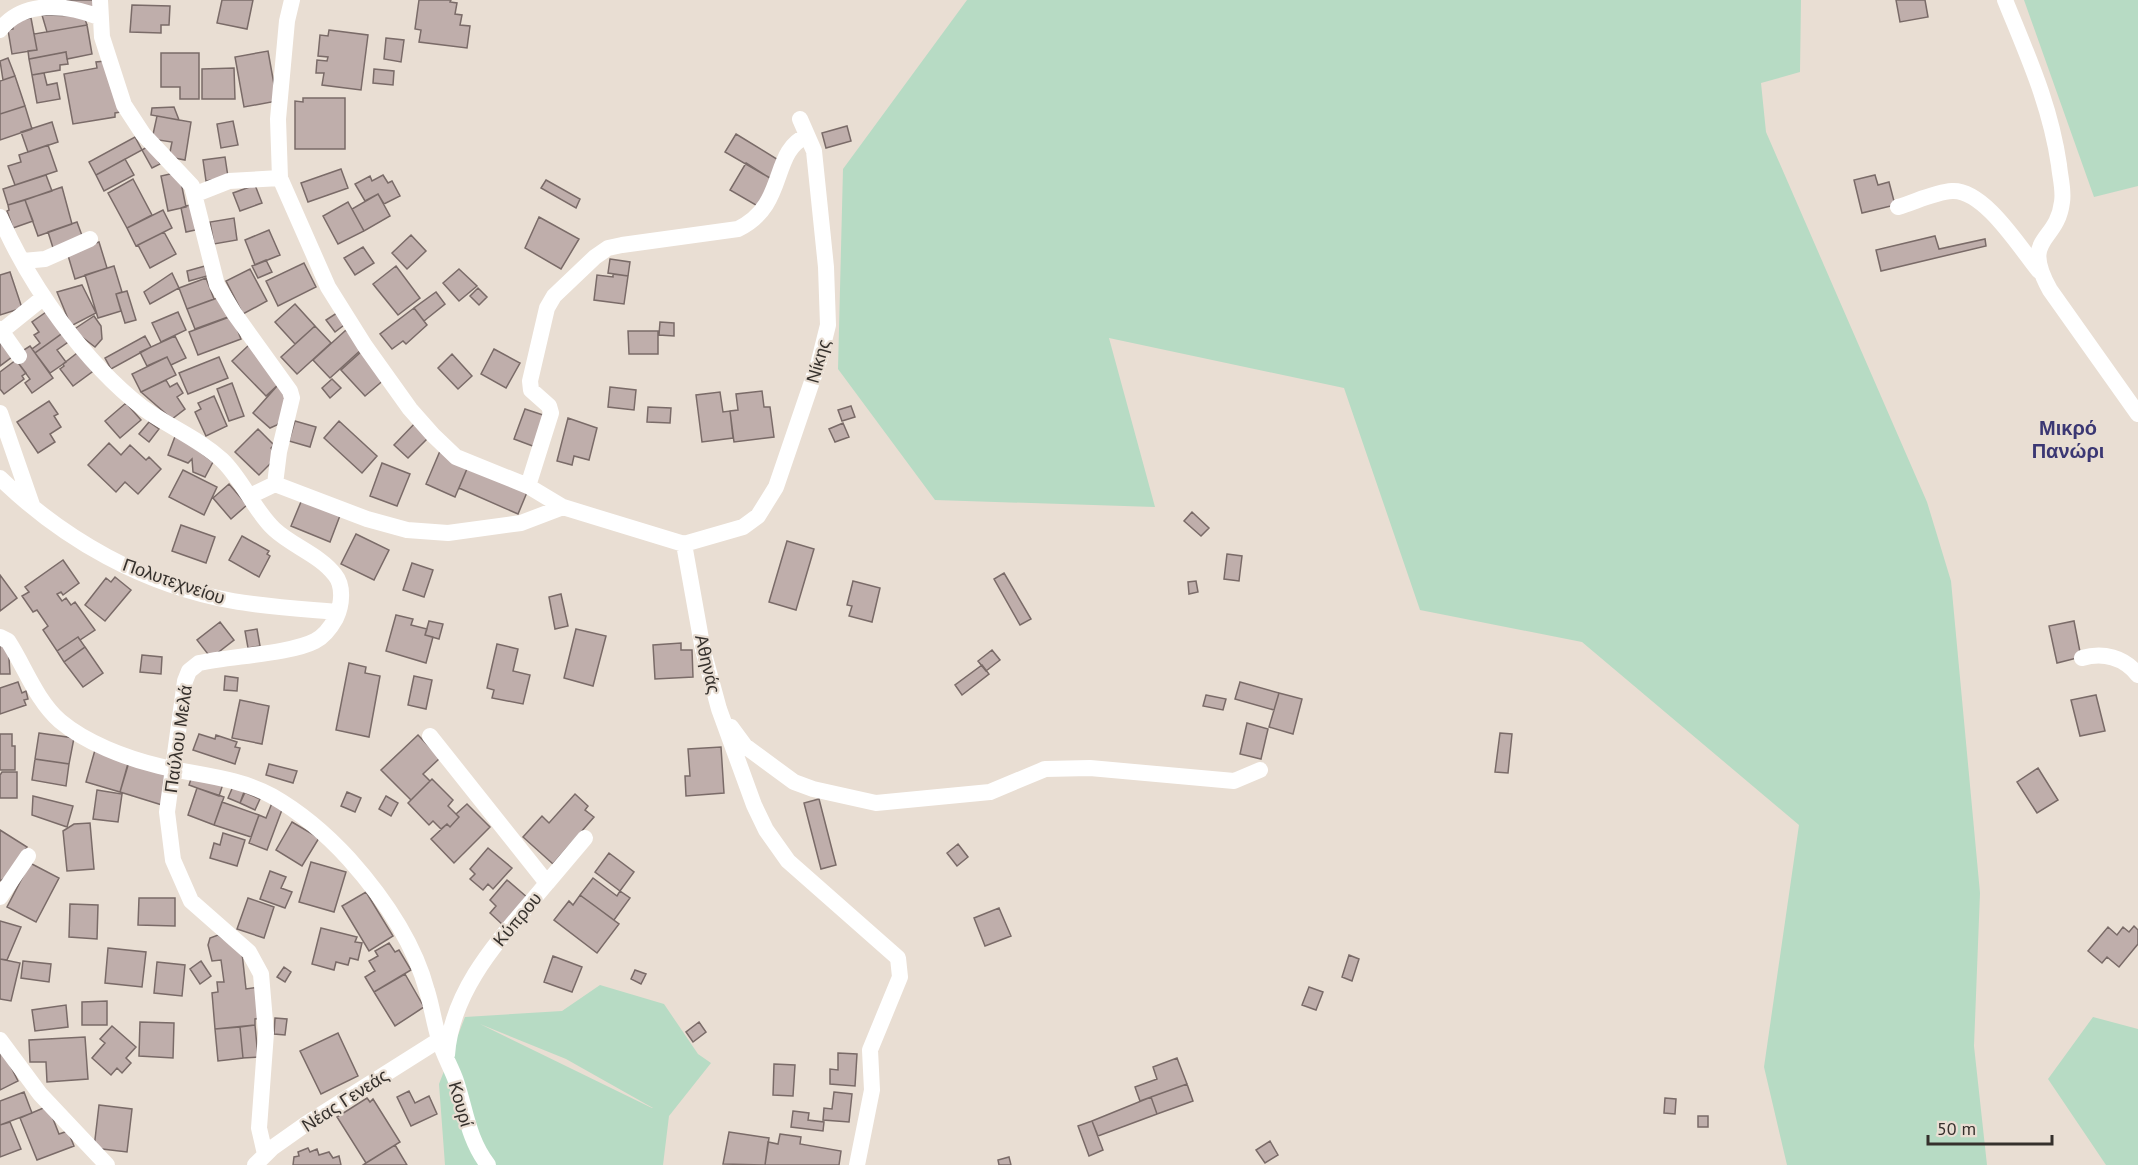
<svg xmlns="http://www.w3.org/2000/svg" width="2138" height="1165" viewBox="0 0 2138 1165" font-family="'PT Sans',sans-serif">
<style>
.green{fill:#b7dbc4;fill-rule:evenodd}
.building{fill:#bfaeab;stroke:#7a6b68;stroke-width:1.5}
.lines{fill:none;stroke-linecap:round;stroke-linejoin:round}
.street{stroke:#fff;stroke-width:16}
.labels{text-anchor:middle;dominant-baseline:central;stroke-width:4.5;stroke-linejoin:round;paint-order:stroke}
.street-label{font-size:18px;fill:#35302c;stroke:#e9ded3}
.neighbourhood-label{font-size:20px;font-weight:bold;fill:#3b3773;stroke:#e9ded3}
</style>
<rect width="100%" height="100%" fill="#e9ded3"/>
<path class="green" d="M967 0H1801L1800 72 1761 83 1766 132 1927 502 1951 581 1980 893 1974 1046 1987 1165H1787L1764 1067 1799 825 1582 642 1420 610 1344 388 1109 338 1155 507 935 500 838 369 843 169Z
M2024 0H2138V186L2094 197Z
M600 985 664 1004 698 1054 711 1063 669 1116 663 1165H445L439 1084 465 1017 562 1011ZM480 1024 566 1059 653 1108H652Z
M2093 1017 2138 1029V1165H2106L2048 1079Z"/>
<path class="building" d="M67 0H96L95 8 67 4Z
M222 0H253L247 29 217 23Z
M419 0H451L450 2 457 3 455 14 462 15 460 25 470 26 467 48 419 42 421 30 415 29Z
M1896 0H1925L1928 17 1900 22Z
M132 5 170 6 169 25H161V33L130 32Z
M42 15 84 16 87 25 47 32Z
M31 18 37 50 12 54 8 30 13 29 12 21Z
M87 25 92 54 67 59 66 52 29 59 28 51 37 50 34 34Z
M329 30 368 35 361 90 322 85 324 73H316L317 60 327 61 328 57 318 56 320 35 328 36Z
M386 38 404 40 401 62 384 59Z
M268 51 277 101 244 107 235 57Z
M66 52 68 64 60 65V70L32 75 29 59Z
M161 53H199V99H180V87H161Z
M8 58 15 76 3 80 0 61Z
M105 61 121 112 115 113V117L73 124 64 74 97 68 96 62Z
M234 68 235 99H202V69Z
M374 69 394 71 393 85 373 83Z
M44 73 47 85 57 83 60 99 37 103 32 75Z
M15 76 25 106 0 114V81Z
M303 98H345V149H295V101L303 102Z
M25 106 32 129 0 140V114Z
M174 107 179 120 151 115 152 108Z
M157 116 191 122 185 160 169 157 172 142 152 139Z
M233 121 238 145 221 148 217 124Z
M52 122 58 142 28 152 21 132Z
M847 126 851 141 826 148 822 133Z
M736 134 780 161 770 178 725 152Z
M135 137 142 150 96 175 89 162Z
M48 145 57 171 15 185 8 166 21 162 19 155Z
M150 145 160 164 152 168 142 150Z
M225 157 228 177 206 181 203 160Z
M125 159 134 175 104 191 96 175Z
M746 163 776 182 761 208 730 190Z
M341 169 348 188 308 202 301 183Z
M179 172 186 207 168 211 161 176Z
M46 175 52 191 8 205 3 189Z
M383 175 388 183 392 181 400 196 384 204 378 194 365 201 355 184 370 176 372 181Z
M1875 175 1878 185 1889 182 1895 205 1862 213 1854 180Z
M133 179 152 215 127 228 108 193Z
M546 180 580 199 576 208 541 188Z
M255 185 262 203 240 211 233 193Z
M62 187 72 224 38 236 25 200Z
M378 194 390 216 364 231 352 209Z
M25 200 33 221 13 228 7 211 9 210 8 205Z
M348 202 364 231 338 244 323 216Z
M195 203 200 229 186 232 181 208Z
M163 210 172 228 136 246 127 228Z
M539 217 579 239 561 269 525 248Z
M234 218 237 240 214 244 210 222Z
M77 222 84 241 54 251 48 232Z
M269 230 280 255 255 265 245 240Z
M164 232 176 254 150 268 138 245Z
M411 235 426 251 407 269 392 253Z
M1935 236 1939 249 1985 239 1986 246 1881 271 1876 250Z
M99 242 107 268 75 279 67 252Z
M363 247 374 263 355 275 344 258Z
M610 259 630 262 628 276 608 273Z
M266 260 272 272 258 278 252 266Z
M304 263 316 287 278 306 266 281Z
M114 266 122 292 116 294 121 311 98 318 85 275Z
M205 266 207 276 189 281 187 271Z
M396 266 420 298 398 315 373 284Z
M250 269 267 301 243 314 226 281Z
M459 269 477 286 459 301 443 283Z
M10 272 22 308 0 315V275Z
M172 273 179 288 150 304 144 292Z
M613 274 628 276 624 304 594 300 597 275 613 277Z
M206 278 214 299 187 309 179 288Z
M82 285 96 313 71 326 57 292Z
M478 288 487 297 479 305 470 296Z
M127 291 136 320 125 323 116 294Z
M436 292 445 304 424 321 414 308Z
M220 297 228 317 195 329 187 309Z
M295 304 315 326 295 344 275 322Z
M414 308 427 325 406 344 403 341 392 349 380 334Z
M49 310 64 332 35 353 32 349 40 343 34 335 39 332 32 322Z
M340 311 348 322 335 332 326 320Z
M178 312 186 330 161 342 152 323Z
M94 316 101 326 102 339 95 347 73 330Z
M232 316 241 339 198 355 189 332Z
M660 322 674 323V336L659 335Z
M315 326 331 343 297 374 281 357Z
M346 330 363 348 330 378 313 360Z
M628 331H658V354H629Z
M0 332 16 354 0 366Z
M64 332 71 340 57 350 66 362 50 373 35 353Z
M145 336 151 347 111 369 105 358Z
M175 336 186 358 171 365 167 357 147 366 140 352Z
M250 344 282 381 266 396 232 361Z
M30 346 53 378 32 393 25 383 30 379 16 360 19 353Z
M494 349 520 363 506 388 481 374Z
M81 350 96 369 73 386 60 369 64 366 63 364Z
M362 351 386 378 365 396 341 370Z
M452 354 472 376 458 389 438 368Z
M167 357 176 375 141 392 132 374Z
M219 357 228 378 188 394 179 373Z
M16 360 26 373 22 376 24 379 4 394 0 389V372Z
M332 379 341 388 330 398 322 388Z
M166 380 170 387 177 383 183 393 177 397 185 409 172 419 141 392Z
M232 383 244 416 229 421 217 389Z
M278 385 289 401 286 414 277 425 270 428 253 413Z
M610 387 636 390 634 410 608 407Z
M762 391 764 407H770L774 437 734 442 730 411 738 410 736 394Z
M720 392 723 412 730 411 733 438 702 442 696 395Z
M214 396 227 426 206 436 195 412 201 409 198 403Z
M49 401 58 414 54 416 61 427 50 434 55 442 38 453 17 422Z
M126 403 141 420 120 438 105 421Z
M851 406 855 417 842 421 838 410Z
M648 407 671 408 670 423 647 422Z
M525 409 549 417 538 448 514 439Z
M568 418 597 428 589 460 574 456 572 465 557 461Z
M295 421 316 427 310 447 289 441Z
M339 421 377 456 362 473 324 438Z
M417 421 431 435 408 458 394 445Z
M149 422 159 429 149 442 139 434Z
M843 423 849 437 835 442 829 429Z
M258 429 274 445 271 448 277 457 259 475 235 452Z
M176 434 213 462 205 477 193 472 192 459 188 463 168 455Z
M109 443 121 455 130 445 146 460 149 457 161 469 138 494 125 482 116 492 88 465Z
M440 451 469 464 455 497 426 484Z
M382 463 410 474 397 506 370 496Z
M469 464 528 490 518 514 459 488Z
M183 470 217 487 204 515 169 497Z
M229 484 247 505 231 519 213 498Z
M303 497 341 513 330 542 291 526Z
M1192 512 1209 528 1201 536 1184 521Z
M181 525 215 537 206 563 172 551Z
M356 534 389 550 374 580 341 564Z
M242 536 269 551 267 554 270 556 259 577 229 560Z
M787 541 814 549 796 610 769 602Z
M1227 554 1242 556 1239 581 1224 579Z
M63 560 79 583 63 595 61 592 57 594 62 601 66 598 71 605 75 602 95 630 80 640 78 637 57 651 43 630 48 626 37 610 33 612 22 596 29 592 25 587Z
M412 563 433 570 424 597 403 590Z
M1004 573 1031 619 1020 625 994 579Z
M0 575 17 598 0 611Z
M115 577 131 590 105 621 85 605 106 578 111 582Z
M853 581 880 588 872 622 849 616 852 606 847 605Z
M1196 581 1198 592 1189 594 1188 582Z
M561 594 568 626 555 629 549 597Z
M396 615 413 619 411 625 427 629 425 635 433 637 426 663 386 651Z
M429 621 443 624 439 639 425 635Z
M2074 621 2081 657 2057 663 2049 626Z
M220 622 234 640 211 658 197 640Z
M257 629 260 646 248 648 245 631Z
M576 629 606 636 593 686 564 678Z
M78 637 85 647 64 662 57 651Z
M8 642 10 674H0V643Z
M681 643V650H692L693 677 655 679 653 645Z
M497 644 518 649 513 671 530 675 523 704 492 698 494 690 487 688Z
M85 647 103 673 83 687 64 662Z
M992 650 1000 660 986 671 978 661Z
M142 655 162 657 161 674 140 672Z
M349 663 366 667 365 673 380 676 369 737 336 730Z
M982 665 989 674 962 695 955 685Z
M225 676 238 678 237 691 224 690Z
M414 676 432 680 426 709 408 705Z
M18 682 22 693 26 691 28 699 24 700 26 705 0 714V688Z
M1240 682 1279 693 1274 710 1235 699Z
M1279 693 1302 699 1293 734 1269 727Z
M1206 695 1226 699 1223 710 1203 706Z
M2096 695 2105 731 2080 736 2071 700Z
M240 700 269 706 262 744 232 738Z
M1247 723 1268 729 1261 759 1240 754Z
M39 733 74 738 69 764 35 759Z
M1500 733 1512 734 1508 773 1495 772Z
M0 734H12V746H15V770H0Z
M199 734 215 739 216 735 237 742 235 747 240 748 235 764 193 750Z
M418 735 440 758 423 774 430 781 411 800 381 770Z
M721 747 724 793 686 796 685 776H690L688 749Z
M95 750 129 760 120 792 86 782Z
M35 759 69 764 66 786 32 780Z
M129 762 171 774 162 805 120 792Z
M269 764 297 771 293 783 266 775Z
M2038 768 2058 800 2037 813 2017 782Z
M2 772H17V798H0V775Z
M193 773 223 784 219 796 189 785Z
M432 779 453 800 448 806 459 817 450 827 447 824 441 829 433 821 429 825 408 803Z
M234 784 246 790 240 803 228 798Z
M197 788 224 797 214 825 188 815Z
M97 790 122 794 118 822 93 819Z
M244 792 260 799 255 810 240 803Z
M347 792 361 798 355 812 341 806Z
M575 794 588 806 585 810 594 817 553 864 523 837 542 816 549 823Z
M33 796 73 806 67 827 32 815Z
M386 796 398 803 391 816 379 809Z
M819 799 836 865 821 869 804 803Z
M222 802 259 815 251 837 214 825Z
M272 803 283 807 267 850 249 843 259 815 266 818Z
M467 804 490 827 454 863 431 839 447 824 450 827 459 817 456 814Z
M292 822 319 838 302 866 276 850Z
M90 823 94 869 67 871 63 831 74 824Z
M0 830 27 847 7 877 0 881Z
M223 833 245 840 237 866 210 858 214 843 220 845Z
M958 844 968 857 957 866 947 853Z
M488 848 512 868 493 889 488 884 483 890 470 879 475 874 470 869Z
M609 853 634 872 620 891 595 872Z
M311 862 346 872 334 912 299 902Z
M30 863 59 878 36 922 7 907Z
M270 871 286 877 281 888 292 892 285 908 260 899Z
M593 878 617 896 620 891 630 898 614 920 580 895Z
M507 880 528 898 504 926 490 913 496 906 490 900Z
M366 892 393 936 369 951 342 906Z
M580 895 619 924 597 953 554 920 569 901 573 905Z
M139 898H175V926L138 925Z
M248 898 274 907 264 938 237 929Z
M70 904 98 905 97 939 69 937Z
M999 908 1011 936 985 946 974 918Z
M0 921 21 927 7 960 0 959Z
M2134 926 2138 930V944L2119 967 2107 957 2102 963 2088 951 2108 927 2117 935 2123 927 2129 932Z
M321 928 357 937 355 942 362 943 358 960 350 958 348 965 336 962 334 970 312 964Z
M218 935 242 953 246 989 259 987 262 1018 255 1019V1025L215 1029 212 993 218 992 217 982H224L221 960 212 961 208 945 210 938Z
M389 943 395 952 399 950 411 970 374 992 365 977 375 971 369 961 378 956 375 951Z
M108 948 146 952 142 987 105 983Z
M1349 955 1359 959 1352 981 1342 977Z
M553 956 582 967 572 992 544 982Z
M0 959 20 963 11 1001 0 999Z
M23 961 51 964 49 982 21 978Z
M201 961 211 976 200 984 190 969Z
M157 962 185 965 182 996 154 993Z
M284 967 291 972 285 982 277 977Z
M635 970 646 974 641 984 631 979Z
M405 974 424 1007 395 1026 374 992Z
M1309 987 1323 992 1316 1010 1302 1005Z
M107 1001V1025H82V1002Z
M66 1005 68 1027 35 1031 32 1010Z
M275 1018 287 1019 285 1035 274 1034Z
M140 1022 174 1023 173 1058 139 1056Z
M699 1022 706 1032 693 1042 686 1032Z
M255 1025 258 1057 243 1058 240 1027Z
M112 1026 136 1047 126 1058 131 1063 122 1073 117 1068 111 1075 92 1058 105 1043 100 1039Z
M240 1027 243 1058 218 1061 215 1029Z
M338 1033 358 1076 321 1094 300 1051Z
M85 1037 88 1079 47 1082 46 1062H30L29 1040Z
M0 1045 18 1081 0 1090Z
M838 1053 857 1054 855 1086 830 1084V1069L838 1070Z
M1177 1058 1187 1084 1140 1101 1135 1087 1157 1079 1153 1067Z
M774 1064 795 1065 793 1096 773 1095Z
M1187 1084 1193 1101 1157 1114 1151 1097Z
M409 1091 415 1103 429 1096 437 1114 411 1126 397 1097Z
M24 1092 32 1113 0 1125V1101Z
M834 1092 852 1094 849 1122 823 1120 824 1108 832 1109Z
M1151 1097 1157 1114 1098 1136 1092 1121Z
M367 1098 370 1102 373 1099 400 1142 366 1163 337 1117Z
M1665 1098 1676 1099 1675 1114 1664 1113Z
M99 1105 132 1109 127 1152 94 1148Z
M48 1106 59 1134 68 1131 74 1146 37 1160 20 1118Z
M793 1111 809 1113 808 1120 824 1122 823 1131 791 1127Z
M1698 1116H1708V1127H1698Z
M1092 1121 1103 1150 1089 1156 1078 1126Z
M10 1122 21 1149 0 1157V1125Z
M729 1132 769 1138 765 1165 723 1164Z
M780 1134 801 1137 800 1144 841 1151 839 1165H765L768 1142 778 1144Z
M1270 1141 1278 1155 1265 1163 1256 1150Z
M395 1145 407 1165H363L366 1163Z
M308 1148 310 1152 317 1149 319 1155 329 1152 333 1158 339 1156 341 1165H293L294 1157 299 1156 298 1152Z
M1009 1157 1011 1165H999L998 1160Z"/>
<g class="lines">
<path class="street" d="M100 0 102 37 124 105 143 134 192 186 217 285 234 313 290 391 292 398 279 452 275 484
M292 0 287 21 278 119 280 178 328 287 365 346 410 409 433 435 456 457 528 486 563 507
M2005 0C2028 57 2050 104 2059 165 2060 177 2064 190 2062 202 2057 244 2020 236 2050 290L2138 414
M0 30C23 0 66 4 99 17
M196 194 229 181 280 178
M1898 207C1915 202 1935 192 1952 191 1984 189 2020 248 2039 271
M0 217C30 286 84 362 143 408 169 427 198 438 222 460 243 480 253 509 274 529 292 546 320 555 335 575 344 586 342 605 336 618 331 627 323 637 315 641 290 654 229 656 199 663L189 671 185 681 167 812 173 860 191 901 249 952 261 974 266 1033 259 1128 265 1154
M23 261 45 259 90 239
M0 329 19 356
M3 330 44 297
M0 413 32 505
M0 478C64 540 144 585 233 601 267 607 303 609 338 612
M528 486 551 413 549 406 531 390 530 381 547 308 554 296 595 257 608 248 622 245 738 229C788 205 770 151 807 136
M250 496 275 484 367 519 407 530 448 533 521 523 563 507 684 544 703 650 719 709 754 805 766 830 788 861 898 958 900 977 870 1050 872 1090 857 1165
M684 544 743 527 758 516 776 487 819 361 828 325 826 267 814 151 800 119
M0 637 8 641C25 667 36 700 60 721 86 743 126 758 159 766 196 775 238 777 272 796 300 812 328 836 349 859 383 897 414 942 427 991 432 1007 434 1023 439 1039 443 1054 451 1067 456 1081 466 1111 468 1139 488 1165
M2082 658C2103 652 2124 657 2138 675
M731 727 745 746 794 782 813 789 876 803 990 792 1045 769 1090 768 1234 781 1260 770
M430 736 547 883C505 934 452 985 447 1055
M547 883 585 838
M0 897 28 856
M0 1040 40 1094 107 1165
M255 1165 272 1148 306 1124 439 1040"/>
</g>
<g class="labels">
<g class="street-label">
<text transform="translate(818 361) rotate(-74)">Νίκης</text>
<text transform="translate(174 581) rotate(19)">Πολυτεχνείου</text>
<text transform="translate(708 664) rotate(77)">Αθηνάς</text>
<text transform="translate(178 739) rotate(-82)">Παύλου Μελά</text>
<text transform="translate(517 919) rotate(-50)">Κύπρου</text>
<text transform="translate(345 1100) rotate(-33)">Νέας Γενεάς</text>
<text transform="translate(461 1104) rotate(74)">Κουρί</text>
</g>
<g class="neighbourhood-label">
<text x="2068" y="428">Μικρό<tspan x="2068" dy="23">Πανώρι</tspan></text>
</g>
</g>
<path d="M1928 1135v9h124v-9" fill="none" stroke="#35302c" stroke-width="3"/>
<text x="1937" y="1135" font-size="18" fill="#35302c" stroke="#e9ded3" stroke-width="4.5" paint-order="stroke">50 m</text>
</svg>
